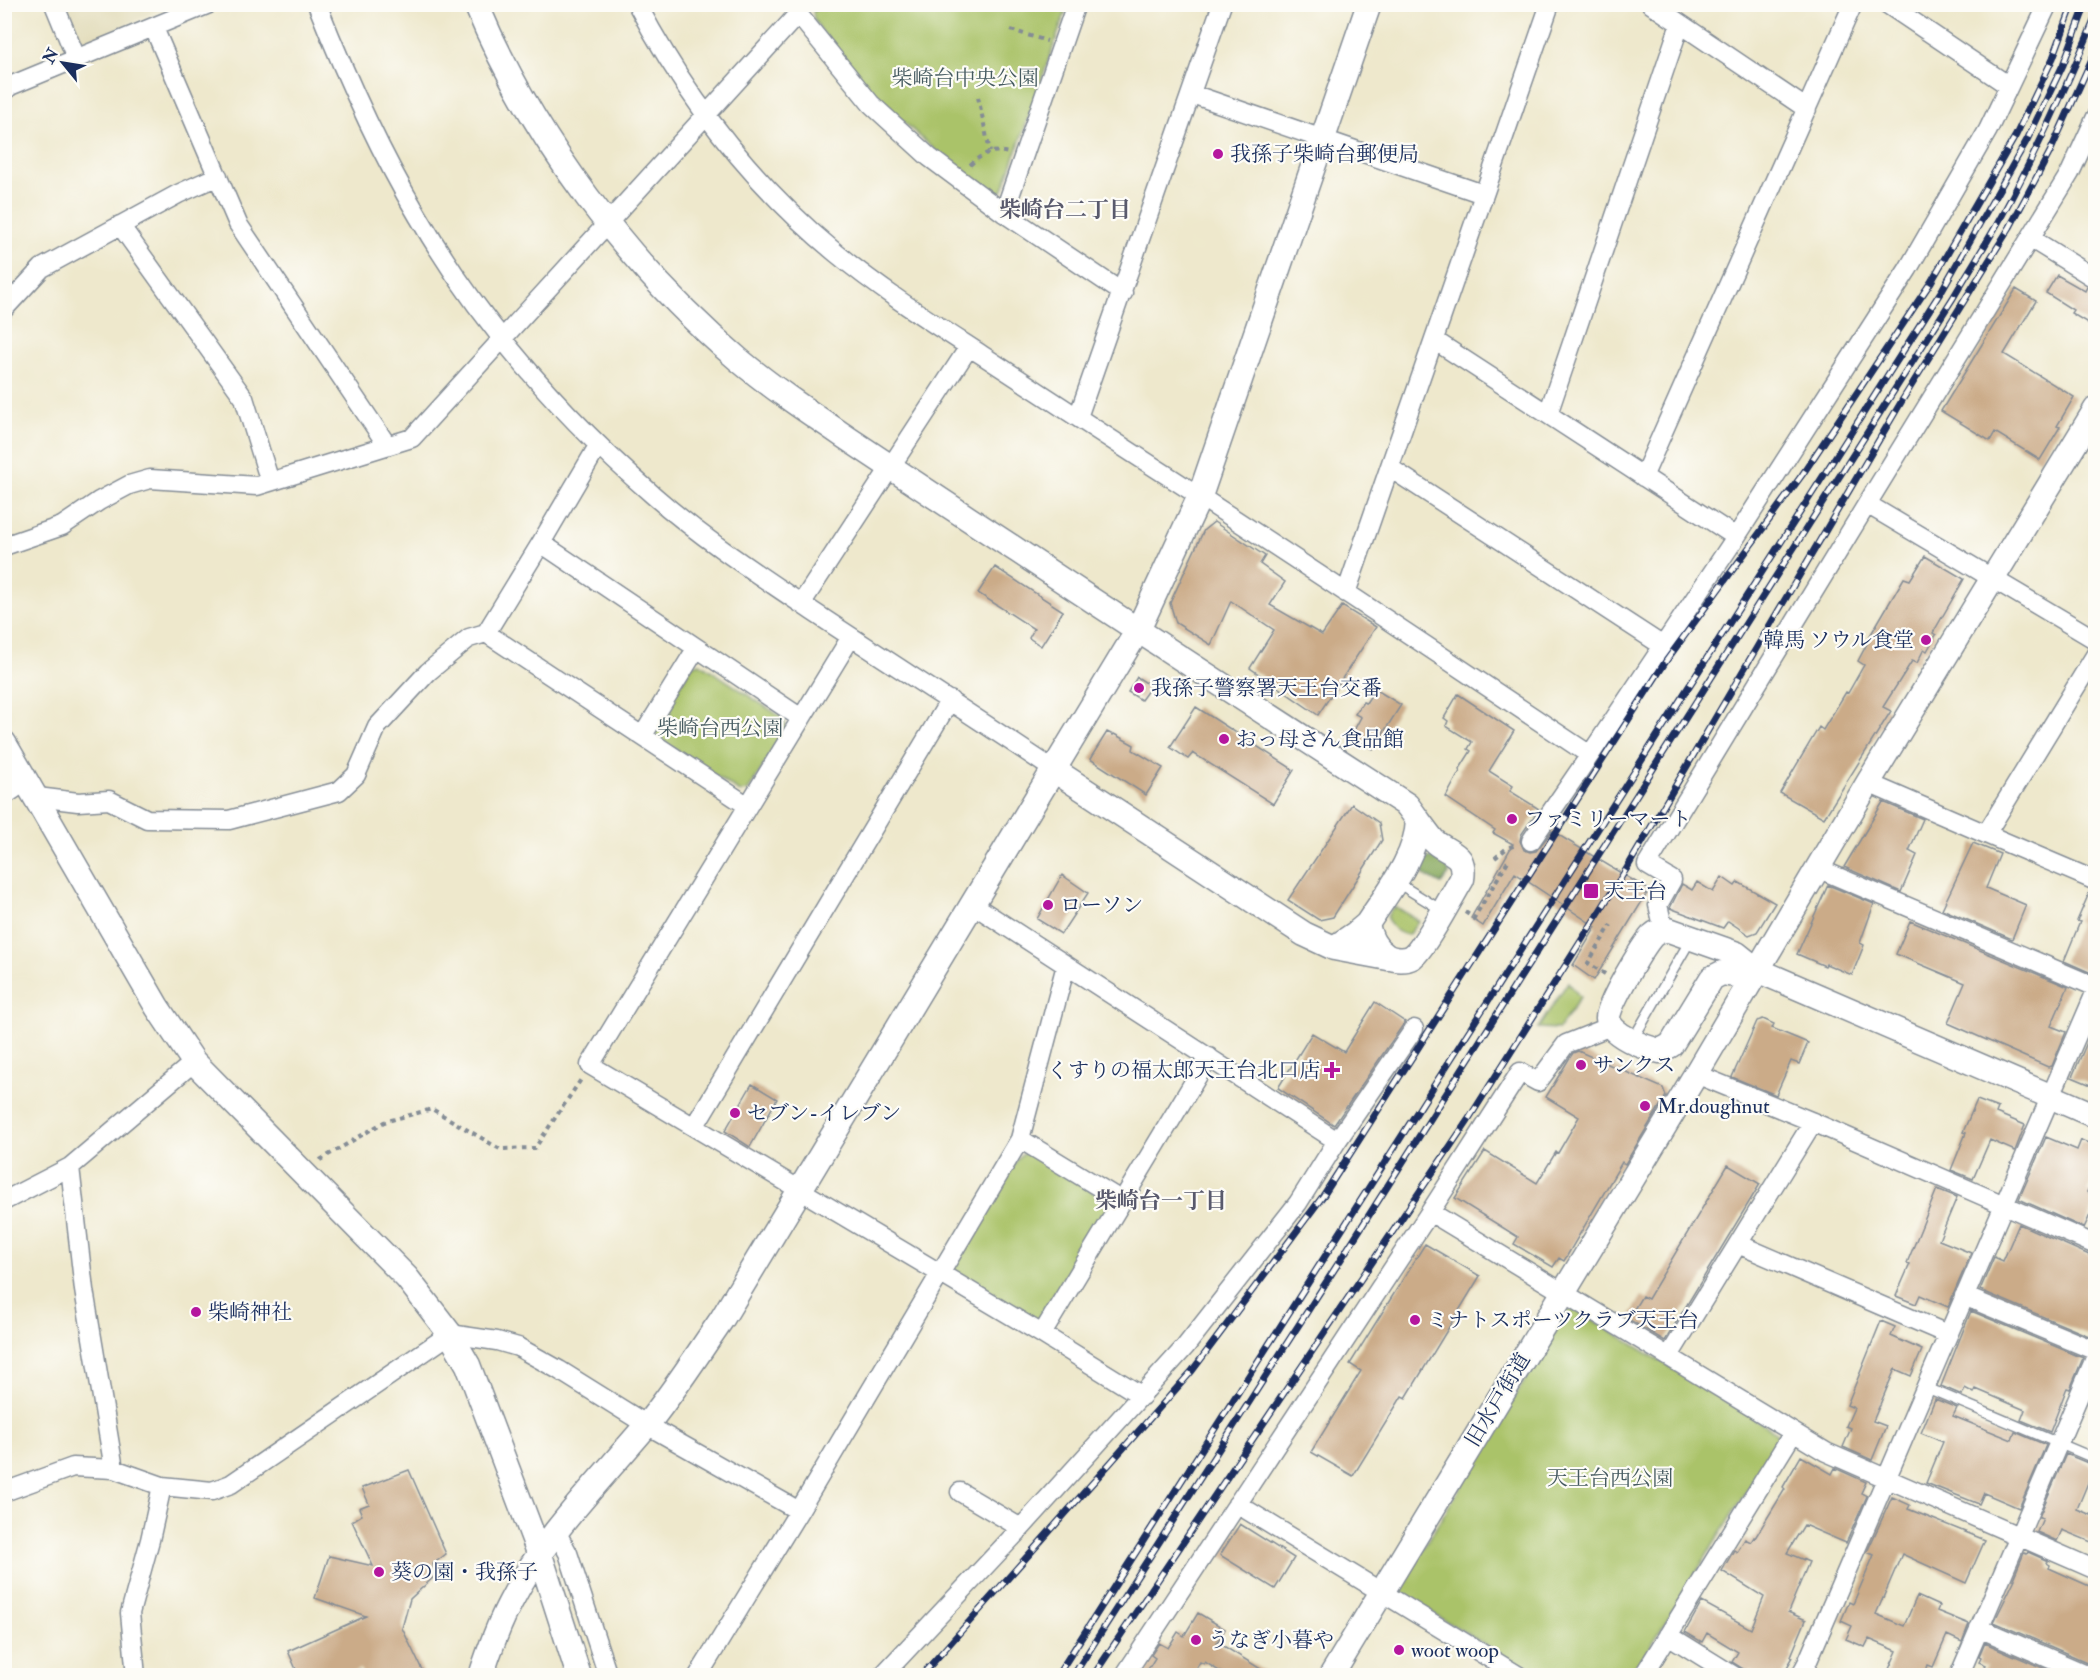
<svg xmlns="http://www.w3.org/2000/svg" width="2100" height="1680" viewBox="0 0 2100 1680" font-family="'IM FELL Double Pica','Noto Serif JP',serif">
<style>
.built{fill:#e2dcba}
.green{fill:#aac369;stroke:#627964;stroke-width:1.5}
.forest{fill:#87a95d;stroke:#516c5e;stroke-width:1.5}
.building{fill:#cbab88}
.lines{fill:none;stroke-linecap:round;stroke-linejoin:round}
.service-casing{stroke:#848c95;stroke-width:12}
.minor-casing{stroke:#848c95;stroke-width:21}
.tertiary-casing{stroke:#848c95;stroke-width:27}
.path{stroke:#848c95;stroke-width:4;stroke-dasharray:4.5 4.5;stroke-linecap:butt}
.service{stroke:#fff;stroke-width:9}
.minor{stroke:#fff;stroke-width:18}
.tertiary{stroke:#fff;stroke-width:24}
.rail-casing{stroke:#1b2f5e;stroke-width:7}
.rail{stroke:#fdfcf7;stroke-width:4.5;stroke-dasharray:14;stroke-linecap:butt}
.poi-dot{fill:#b5179e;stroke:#fdfcf7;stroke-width:2}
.labels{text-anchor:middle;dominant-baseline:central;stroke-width:4.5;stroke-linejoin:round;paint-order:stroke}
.park-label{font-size:21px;fill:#465b61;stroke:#fdfcf7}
.poi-label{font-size:21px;fill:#1b2f5e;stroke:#fdfcf7;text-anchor:start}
.street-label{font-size:21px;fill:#1b2f5e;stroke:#fdfcf7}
.neighbourhood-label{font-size:22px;font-weight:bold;fill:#595a6d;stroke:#fdfcf7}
</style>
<rect width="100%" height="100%" fill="#fdfcf7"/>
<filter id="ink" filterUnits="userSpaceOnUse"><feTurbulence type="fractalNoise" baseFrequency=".0167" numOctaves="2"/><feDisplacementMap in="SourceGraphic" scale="12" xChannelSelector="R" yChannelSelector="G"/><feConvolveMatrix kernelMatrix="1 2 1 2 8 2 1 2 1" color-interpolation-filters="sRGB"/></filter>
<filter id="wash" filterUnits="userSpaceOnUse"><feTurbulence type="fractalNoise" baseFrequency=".008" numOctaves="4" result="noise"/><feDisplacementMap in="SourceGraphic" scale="24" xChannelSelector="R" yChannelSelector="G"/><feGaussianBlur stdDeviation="1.35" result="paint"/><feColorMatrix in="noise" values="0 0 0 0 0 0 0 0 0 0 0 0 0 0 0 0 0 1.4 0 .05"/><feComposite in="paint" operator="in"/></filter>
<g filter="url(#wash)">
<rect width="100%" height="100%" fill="#eee8cc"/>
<path class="built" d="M64 5H174L86 41 78 38Z"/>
<path class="green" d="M815 4 1068 5 1002 192 993 194 935 150 879 100 830 43 814 20 813 11Z
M700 663 784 719 786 730 748 791 740 792 656 737 654 727 692 665Z
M1396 907 1419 921 1408 935C1397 933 1391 928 1387 918L1390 910Z
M1568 982 1580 997 1559 1029 1538 1028Z
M1028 1152 1106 1200 1107 1209 1039 1319 1033 1321 955 1275 953 1266 1020 1155Z
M1577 1310 1776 1432 1778 1440 1633 1675H1536L1404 1596 1401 1585 1567 1311Z"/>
<path class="forest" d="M1436 856 1447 863 1449 874 1441 884 1424 875 1420 867 1425 859Z"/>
<g id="blocks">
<path class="building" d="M2057 275 2085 291 2087 287 2096 290V328L2071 313 2073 310 2046 293Z
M2016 289 2036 301 2004 354 2074 397 2057 426 2060 427 2040 460 1995 432 1990 441 1941 411Z
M1214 522 1265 556 1260 564 1285 582 1270 605 1322 635 1342 606 1376 627 1318 715 1250 668 1274 630 1231 601 1211 645 1176 623 1170 603 1204 530Z
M1925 556 1964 579 1933 633 1936 635 1927 651 1924 649 1917 663 1912 661 1883 707 1891 711 1824 818 1780 793 1819 727 1823 730 1846 692 1848 693 1864 665 1858 661 1868 642 1867 641 1904 578 1910 580Z
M995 567 1063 611 1041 646 1029 638 1034 629 978 593Z
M1137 677 1151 686 1141 700 1128 692Z
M1375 689 1401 705 1373 749 1351 736 1361 717 1355 714 1363 702 1366 703Z
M1458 694 1514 731 1489 771 1513 786 1510 791 1539 809 1521 835 1520 841 1524 850 1530 852 1536 851 1552 831 1649 890 1594 980 1573 965 1596 927 1515 873 1483 926 1471 918 1513 844 1493 833 1495 830 1446 797 1460 771 1459 770 1471 751 1468 749 1472 742 1446 726 1448 721 1444 718Z
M1196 707 1294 770 1273 804 1193 753 1188 759 1170 747Z
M1107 732 1113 735 1114 734 1134 745 1133 750 1163 768 1146 795 1090 759Z
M1883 802 1923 819 1909 851 1917 855 1901 892 1844 867Z
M1352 804 1379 823 1382 840 1333 917 1319 920 1288 900Z
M1973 843 2000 854 1986 888 2026 905 2012 939 1942 909Z
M1062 875 1088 893 1061 934 1037 919Z
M1722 877 1735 886 1738 882 1775 903 1757 932 1749 935 1728 921 1723 928 1670 908 1682 884 1692 890 1697 882 1713 892Z
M1828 885 1874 904 1860 943 1864 945 1852 975 1826 964 1825 966 1797 954Z
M2090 891 2096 892V975L2064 961 2080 922 2077 921Z
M1910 921 2068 987 2051 1026 2066 1032 2052 1066 2048 1067 1948 1023 1965 983 1896 954Z
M1375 1002 1405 1022 1334 1125 1278 1088 1312 1033 1344 1052Z
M1763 1019 1774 1024 1772 1028 1808 1043 1799 1064 1791 1061 1776 1095 1732 1077 1757 1021Z
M2096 1022V1087L2072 1077Z
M1578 1051 1663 1088 1666 1096 1625 1164 1622 1162 1564 1261 1559 1258 1553 1267 1514 1244 1518 1237 1455 1198 1485 1151 1537 1183 1556 1152 1558 1153 1579 1117 1546 1097 1569 1059 1573 1053Z
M752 1084 777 1099 750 1147 725 1131Z
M1977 1100 1998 1108 1996 1113 2025 1125 2015 1151 1990 1140 1973 1179 1951 1170 1966 1133 1963 1132Z
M2046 1137 2077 1150 2081 1140 2096 1146V1172L2087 1192 2096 1195V1202L2084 1228 2019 1199Z
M1728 1165 1760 1184 1665 1341 1628 1319 1642 1296 1648 1299Z
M1937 1189 1957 1197 1939 1240 1971 1253 1948 1307 1920 1295 1916 1304 1896 1296 1910 1264 1907 1263Z
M2019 1224 2096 1258V1339L1980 1290 1994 1257 2003 1261Z
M1425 1244 1480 1276 1406 1398 1402 1396 1353 1476 1311 1452 1361 1371 1350 1364Z
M1971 1311 2083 1358 2070 1389 2067 1388 2066 1390 2050 1432 2021 1420 2025 1410 1976 1389 1974 1393 1965 1388 1962 1395 1941 1386Z
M1881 1321 1895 1327 1891 1336 1922 1350 1911 1376 1895 1369 1873 1421 1886 1426 1872 1460 1843 1447 1851 1428 1846 1426 1854 1408 1847 1405Z
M1935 1399 1957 1408 1953 1416 2012 1440 2015 1432 2046 1445 2019 1508 1984 1493 1979 1504 1926 1483 1943 1442 1921 1433Z
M2066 1454 2095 1466 2077 1509 2096 1517V1544L2062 1530 2057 1541 2037 1532 2043 1518 2039 1517Z
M1801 1456 1832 1474 1835 1468 1866 1482 1861 1493 1867 1496 1846 1543 1804 1525 1787 1553 1809 1562 1788 1612 1806 1620 1791 1656 1793 1657 1782 1676H1760L1750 1670 1748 1672 1732 1662 1738 1652 1707 1633 1702 1642 1685 1632 1702 1602 1751 1629 1764 1597 1722 1571 1734 1550 1737 1552 1745 1539 1751 1542 1754 1537 1755 1538 1785 1489 1783 1487Z
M409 1470 446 1554 433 1564 435 1576 410 1599 402 1628 425 1676H363L360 1669 344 1676H299L288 1651 366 1616 315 1598 329 1556 373 1566 352 1521 362 1515 359 1508 369 1504 362 1488Z
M1892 1497 1910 1505 1908 1509 1985 1540 1966 1583 1902 1554 1876 1614 1904 1626 1917 1596 1939 1606 1937 1611 1969 1624 1962 1642 1947 1635 1933 1667 1928 1665 1924 1676H1886L1897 1651 1869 1639 1865 1647 1846 1639 1852 1626 1841 1621 1849 1602 1853 1604 1874 1555 1867 1552Z
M1240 1524 1294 1558 1275 1589 1220 1555Z
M2028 1552 2048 1561 2047 1563 2050 1565 2049 1568 2096 1589V1666L1994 1622 2015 1579H2013L2024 1553 2027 1554Z
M1198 1613 1225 1629 1217 1642 1272 1676H1227L1205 1662 1204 1664 1200 1662 1192 1676H1144L1155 1658 1151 1655 1159 1643 1168 1648 1178 1632 1184 1636Z
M1985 1643 2052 1672 2051 1676H1981L1986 1665 1979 1662 1981 1658 1979 1657Z"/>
</g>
</g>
<g filter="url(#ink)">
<use href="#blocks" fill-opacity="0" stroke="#848c95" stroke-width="1.5"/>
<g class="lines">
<defs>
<path id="service" d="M1396 882 1443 911
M1632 1041 1691 939
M1925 1387 2096 1459"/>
<path id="minor" d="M54 4 77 60
M317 4C346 77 378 149 418 216 479 321 562 416 653 495 702 538 757 574 812 611 892 664 974 716 1054 770
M637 4C687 99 754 185 836 253 882 291 933 323 982 355 1048 398 1113 441 1179 483 1317 572 1453 664 1590 755L1531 841
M1651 4 1807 109
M1887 4 2009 86
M154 28 238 224 387 445
M4 92 10 86 209 4
M1192 94 1483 194
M1004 213 1076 4
M120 225 244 398 270 482
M2030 238 2096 279
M4 309 42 268 178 194 218 176
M1434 340 1736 537
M1548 414 1680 24
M1078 417 1222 4
M1390 468 1663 646
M1643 477 1853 4
M1867 504 2096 640
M541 543 801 718
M4 546 62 526 99 501 129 485 150 479 257 486 412 438 798 14 871 104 929 157 1004 213 1123 293
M1346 593 1550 4
M801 604 969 347
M486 633 748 806
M851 637 590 1065 1042 1334 1142 1396
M643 735 696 649
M1590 755 1736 537 1908 269 1988 130 2048 4
M1868 783 1986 834 2096 654
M4 796 26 781
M37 797 78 802 109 800 147 819 229 820 339 791 356 775 377 727 428 672 469 638 486 633 541 543 598 446
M1986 834 2096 881
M1817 868 2096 987
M972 904 1337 1141
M1664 930 1658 905 1672 880 1647 865 1867 504 2070 173 2096 117
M1696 1074 1813 1122 2096 1245
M694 1127 950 700
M1020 1139 1122 1201
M70 1167 84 1290 114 1469
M4 1201 70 1167 194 1062
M1430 1212 1826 1452 2096 1570
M1738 1244 1947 1334
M1964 1296 2096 1351
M1042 1334 1209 1057
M1669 1356 1813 1122
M4 1492 73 1467 114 1469 162 1486 212 1491 231 1484 450 1334 497 1341 518 1347 559 1370 647 1425 799 1511
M960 1492 1021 1528
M1237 1504 1519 1676
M557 1533 568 1553 608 1676
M1979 1628 2090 1676
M1668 1635 1734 1676
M136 1676 130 1613 150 1540 162 1486
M698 1676 799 1511 1020 1139 1066 965
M882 1676 1021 1528 1185 1347 1298 1203 1337 1141 1414 1029
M1124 1676 1430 1212 1520 1072 1538 1082 1566 1044 1611 1026
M1643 1676 1793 1433
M1800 1676 1807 1663 2096 991
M1959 1676 2096 1356"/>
<path id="tertiary" d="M476 4C531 136 630 268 739 360 776 391 816 417 856 444 910 480 964 516 1018 551 1147 637 1277 721 1407 805 1416 817 1424 829 1433 840 1440 848 1454 851 1460 860 1463 866 1463 873 1462 879 1453 894 1423 950 1412 957 1405 961 1391 960 1385 955 1374 947 1370 938 1367 924 1387 893 1417 857 1418 820
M4 743 157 1007 194 1062 407 1278 450 1334 468 1365 540 1555 579 1676
M1054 770 1304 934 1334 948
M1367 924 1355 934 1334 948 1388 958
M1757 970 1734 975 1722 973 1712 978 1671 1045 1660 1051C1646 1048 1609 1035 1608 1018 1607 1006 1643 946 1652 936 1657 931 1663 930 1669 930L1737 954 1757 970 2096 1116
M481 1676C489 1651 498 1626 510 1603 543 1537 598 1483 645 1427 673 1393 697 1355 722 1319L1138 630 1200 496 1369 4
M1331 1676 1696 1074 1868 783 2096 409"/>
</defs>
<use href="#service" class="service-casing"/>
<use href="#minor" class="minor-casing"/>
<use href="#tertiary" class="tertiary-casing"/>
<path class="path" d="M816 10 843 4
M1011 30 1047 41
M978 97 990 152
M970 165C983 153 991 149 1009 153
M1495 858 1507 848 1516 845
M1465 912 1474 918 1508 861
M1605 974 1588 963 1611 925
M320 1160 384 1122 432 1109 500 1149 535 1148 582 1078"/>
<use href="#service" class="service"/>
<use href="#minor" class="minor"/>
<use href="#tertiary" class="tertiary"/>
<defs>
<path id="rail" d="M921 1676 1192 1371 1323 1196 1666 661 1802 475 1931 282 2016 135 2053 58 2073 4
M1057 1676 1942 290 2027 140 2063 65 2086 4
M1073 1676 1343 1256 1953 298C1968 272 1985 246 2000 219 2036 154 2067 85 2096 16
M1093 1676 1468 1120 1627 868 1903 399 2010 227 2050 152 2096 50"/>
</defs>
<use href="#rail" class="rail-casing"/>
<use href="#rail" class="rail"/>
</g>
</g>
<g class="poi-dot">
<circle cx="1218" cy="154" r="6"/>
<circle cx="1926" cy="640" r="6"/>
<circle cx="1139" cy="688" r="6"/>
<circle cx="1224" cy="739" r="6"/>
<circle cx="1512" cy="819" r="6"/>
<rect x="1583" y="883" width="16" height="16" rx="3"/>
<circle cx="1048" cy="905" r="6"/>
<circle cx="1581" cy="1065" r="6"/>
<path d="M1329 1061h6v6h6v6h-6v6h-6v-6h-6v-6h6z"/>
<circle cx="1645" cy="1106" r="6"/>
<circle cx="735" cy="1113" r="6"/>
<circle cx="196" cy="1312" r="6"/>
<circle cx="1415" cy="1320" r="6"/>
<circle cx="379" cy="1572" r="6"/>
<circle cx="1196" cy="1640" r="6"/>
<circle cx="1399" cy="1650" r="6"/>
</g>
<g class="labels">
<g class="park-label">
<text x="965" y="78">柴崎台中央公園</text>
<text x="720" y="728">柴崎台西公園</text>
<text x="1610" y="1478">天王台西公園</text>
</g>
<g class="poi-label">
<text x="1230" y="154">我孫子柴崎台郵便局</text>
<text x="1914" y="640" text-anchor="end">韓馬 ソウル食堂</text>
<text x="1151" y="688">我孫子警察署天王台交番</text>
<text x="1236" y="739">おっ母さん食品館</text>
<text x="1524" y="819">ファミリーマート</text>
<text x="1604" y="891">天王台</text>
<text x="1060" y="905">ローソン</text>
<text x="1593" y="1065">サンクス</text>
<text x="1320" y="1070" text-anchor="end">くすりの福太郎天王台北口店</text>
<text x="1657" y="1106">Mr.doughnut</text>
<text x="747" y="1113">セブン-イレブン</text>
<text x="208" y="1312">柴崎神社</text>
<text x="1427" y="1320">ミナトスポーツクラブ天王台</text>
<text x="391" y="1572">葵の園・我孫子</text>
<text x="1208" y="1640">うなぎ小暮や</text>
<text x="1411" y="1650">woot woop</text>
</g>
<g class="street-label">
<text transform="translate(1498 1400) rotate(-59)">旧水戸街道</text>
</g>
<g class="neighbourhood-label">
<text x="1065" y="210">柴崎台二丁目</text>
<text x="1161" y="1201">柴崎台一丁目</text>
</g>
</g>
<rect width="2100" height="1680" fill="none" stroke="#fdfcf7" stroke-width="24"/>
<g transform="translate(63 63) rotate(300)" stroke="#fdfcf7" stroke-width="4.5" paint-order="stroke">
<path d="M0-4.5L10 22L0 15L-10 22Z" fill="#1b2f5e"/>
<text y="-9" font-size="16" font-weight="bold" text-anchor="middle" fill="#1b2f5e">N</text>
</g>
</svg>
